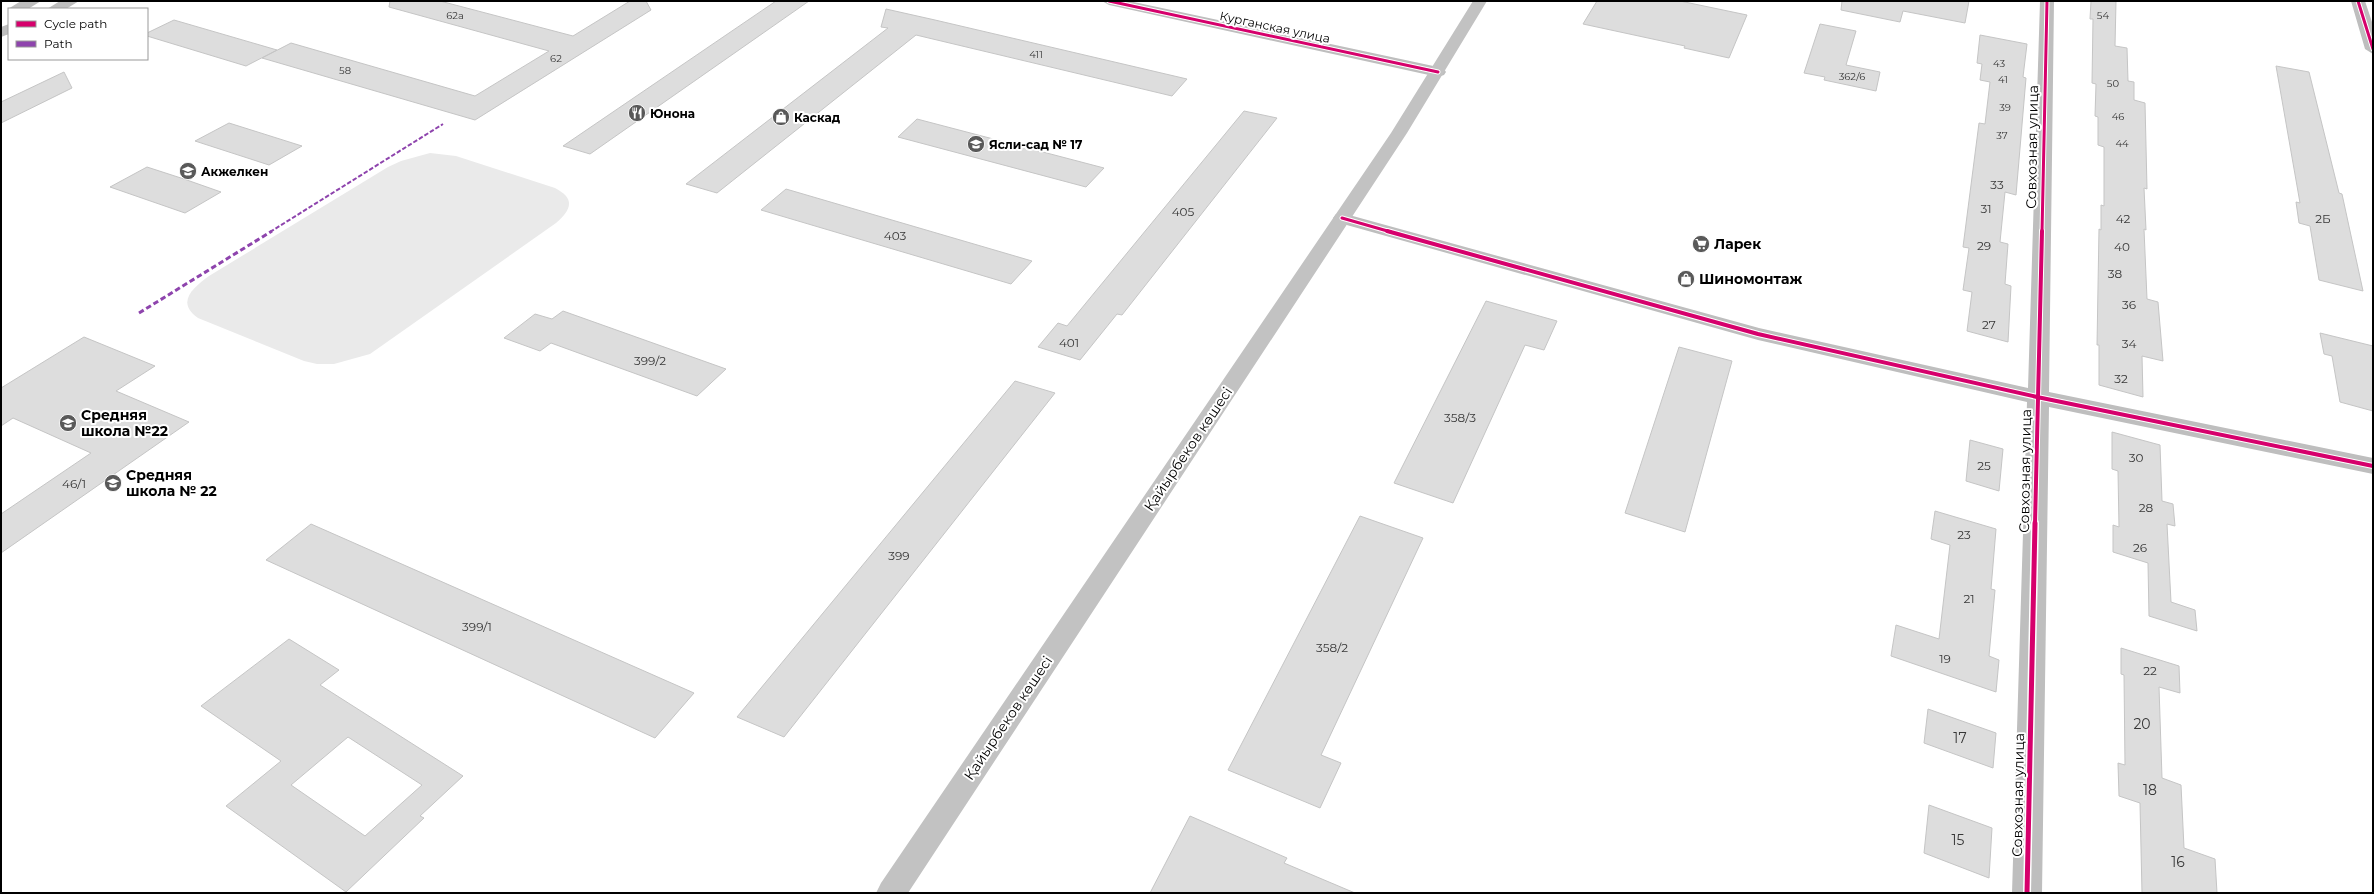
<svg xmlns="http://www.w3.org/2000/svg" width="2374" height="894" viewBox="0 0 2374 894" font-family="Montserrat,sans-serif">
<style>
.green{fill:#eaeaea}
.building{fill:#ddd;stroke:#c5c5c5;fill-rule:evenodd}
.lines{fill:none;stroke-linecap:round;stroke-linejoin:round}
.minor{fill:#bebebe;fill-rule:evenodd}
.tertiary{fill:#bebebe;fill-rule:evenodd}
.secondary{fill:#c2c2c2;fill-rule:evenodd}
.quiet-far1{stroke:#8e44ad;stroke-width:2;stroke-dasharray:4.5 2;stroke-linecap:butt}
.quiet{stroke:#8e44ad;stroke-width:3;stroke-dasharray:5.5 3;stroke-linecap:butt}
.cycleway-far2-casing{stroke:#fff;stroke-width:5}
.cycleway-far1-casing{stroke:#fff;stroke-width:6}
.cycleway-casing{stroke:#fff;stroke-width:8}
.cycleway-far2{stroke:#d6006c;stroke-width:3}
.cycleway-far1{stroke:#d6006c;stroke-width:4}
.cycleway{stroke:#d6006c;stroke-width:5}
.labels{text-anchor:middle;dominant-baseline:central;stroke-width:4;stroke-linejoin:round;paint-order:stroke}
.far-number-label{font-size:10px;fill:#373737}
.far-street-label{font-size:12px;fill:#000;stroke:#fff}
.far-poi-label{font-size:12px;font-weight:bold;fill:#000;stroke:#fff;text-anchor:start}
.number-label{font-size:12px;fill:#373737}
.street-label{font-size:14px;fill:#000;stroke:#fff}
.poi-label{font-size:14px;font-weight:bold;fill:#000;stroke:#fff;text-anchor:start}
.near-number-label{font-size:14px;fill:#373737}
</style>
<rect width="100%" height="100%" fill="#fff"/>
<path class="green" d="M430 153 456 156 555 188C576 199 571 210 556 223L370 354 334 364H317L304 361 198 318C175 302 194 287 209 276L388 167 401 161Z"/>
<path class="building" d="M390 1H440L573 36 630 1H646L651 10 475 120 262 58 291 43 475 96 549 51 389 7Z
M776 1H809L590 154 563 146Z
M1597 1H1680L1747 15 1729 58 1684 48 1685 46 1583 24Z
M1842 1H1969L1965 23 1903 11 1900 22 1841 10Z
M2091 1H2116L2115 46 2127 48 2128 81 2134 82V100L2145 103 2147 189 2144 188 2146 230 2144 229 2147 299 2158 302 2163 361 2142 356 2143 397 2099 385V345H2097L2099 229 2101 230V205L2104 206V147L2098 145V117L2095 116 2096 84 2092 83 2093 19H2090Z
M886 9 935 20 1187 79 1172 96 916 35 717 193 686 184 888 28 881 27Z
M174 20 277 50 246 66 147 36V33Z
M1820 24 1856 31 1846 65 1880 72 1876 91 1824 80 1825 77 1804 73Z
M1980 35 2027 44 2023 77 2026 78 2016 195 2005 192 2000 242 2008 244 2005 284 2011 286 2008 342 1967 331 1972 292 1963 290 1969 248 1963 247 1979 123 1985 124 1990 82 1980 80 1982 64 1977 63Z
M2276 66 2309 72 2339 193 2342 194 2363 291 2319 280 2310 226 2299 223 2296 202 2300 203Z
M64 72 72 88 1 123V102Z
M1244 111 1277 118 1122 315 1117 314 1080 360 1038 347 1058 323 1067 326Z
M917 119 1104 168 1086 187 898 137Z
M229 123 302 146 269 165 195 141Z
M147 167 184 179 221 192 185 213 110 187Z
M786 189 1032 261 1011 284 761 210Z
M1486 301 1557 321 1544 350 1525 345 1453 503 1394 483Z
M563 311 726 369 697 396 551 343 540 351 504 338 535 314 552 319Z
M2320 333 2373 346V411L2340 402 2332 356 2324 354Z
M84 337 155 366 116 391 189 422 1 553V514L91 453 13 418 1 426V388Z
M1679 347 1732 361 1685 532 1625 513Z
M1015 381 1055 393 784 737 737 717Z
M2112 432 2160 445 2162 501 2173 504 2175 526 2167 524 2171 602 2195 610 2197 631 2149 616 2148 563 2113 552V525L2119 527 2118 471 2112 469Z
M1970 440 2003 449 1999 491 1966 481Z
M1935 511 1996 529 1991 589 1995 590 1989 656 1999 660 1996 692 1891 656 1896 625 1939 639 1950 545 1931 539Z
M1360 516 1423 538 1321 755 1341 763 1320 808 1228 770Z
M311 524 694 693 655 738 266 560Z
M289 639 339 670 320 685 463 776 420 816 424 818 346 892 226 806 281 761 201 706ZM348 737 422 785 365 836 291 785Z
M2121 648 2179 666 2180 693 2159 687 2162 778 2181 785 2184 848 2215 859 2217 893H2142L2140 803 2119 796 2118 763 2125 765 2124 675 2121 674Z
M1928 709 1996 733 1993 768 1924 743Z
M1929 805 1992 828 1989 878 1924 853Z
M1190 816 1287 858 1284 863 1355 893H1150Z"/>
<g class="lines">
<path class="minor" d="M2040 1H2054L2049 392 2373 458V474L2049 407 2042 893H2012L2027 402 1758 340 1336 222 1333 218 1336 214 1342 213 1759 328 2028 388Z
M2351 1H2365L2373 25V54L2365 49Z"/>
<path class="tertiary" d="M21 1H41L28 9H9V11L8 9Z
M60 1H79L66 9H47Z
M1102 1H1129L1438 67 1444 69 1446 72 1444 75 1438 77 1109 5Z
M9 24V34L1 37V27Z"/>
<path class="secondary" d="M1473 1H1487L1407 133 908 893H876L881 883 1391 133Z"/>
<path class="quiet-far1" d="M270 232 443 124"/>
<path class="quiet" d="M139 313 272 231"/>
<defs>
<path id="cycleway-far2" d="M1109 1 1438 72
M2358 1 2373 49
M1342 218 1391 232
M2042 232 2047 1"/>
<path id="cycleway-far1" d="M1387 231 1758 334 2037 397 2373 466
M2035 524 2042 231"/>
<path id="cycleway" d="M2027 893 2035 523"/>
</defs>
<use href="#cycleway-far2" class="cycleway-far2-casing"/>
<use href="#cycleway-far1" class="cycleway-far1-casing"/>
<use href="#cycleway" class="cycleway-casing"/>
<use href="#cycleway-far2" class="cycleway-far2"/>
<use href="#cycleway-far1" class="cycleway-far1"/>
<use href="#cycleway" class="cycleway"/>
</g>
<defs>
<symbol id="restaurant-disc" viewBox="-11 -11 22 22"><circle r="9.5" fill="#595959" stroke="#fff"/><path d="M-5-6h1v4h1v-4h1v4h1v-4h1v5L-1.5 .5V6h-2V.5L-5-1ZM5-6V6H3V1.5H1.5Q1.5-4 5-6Z" fill="#fff"/></symbol>
<symbol id="shop-disc" viewBox="-11 -11 22 22"><circle r="9.5" fill="#595959" stroke="#fff"/><path d="M-5-2.5h2.3a2.7 3.5 0 0 1 5.4 0H5L5.5 6h-11ZM-1.5-2.5h3a1.5 2.3 0 0 0-3 0Z" fill="#fff"/></symbol>
<symbol id="school-disc" viewBox="-11 -11 22 22"><circle r="9.5" fill="#595959" stroke="#fff"/><path d="M0-5L7-2L0 1L-7-2ZM-4 1L0 2.5L4 1V4Q0 6-4 4Z" fill="#fff"/></symbol>
<symbol id="supermarket-disc" viewBox="-11 -11 22 22"><circle r="9.5" fill="#595959" stroke="#fff"/><path d="M-6-5.5h2.5l.6 2H6L4.5 2H-2.5L-4.4-4H-6ZM-1.5 3.2a1.3 1.3 0 1 0 .1 0ZM3 3.2a1.3 1.3 0 1 0 .1 0Z" fill="#fff"/></symbol>
</defs>
<g fill-rule="evenodd">
<use href="#restaurant-disc" x="627" y="103" width="20" height="20"/>
<use href="#shop-disc" x="771" y="107" width="20" height="20"/>
<use href="#school-disc" x="966" y="134" width="20" height="20"/>
<use href="#school-disc" x="178" y="161" width="20" height="20"/>
<use href="#supermarket-disc" x="1691" y="234" width="20" height="20"/>
<use href="#shop-disc" x="1676" y="269" width="20" height="20"/>
<use href="#school-disc" x="58" y="413" width="20" height="20"/>
<use href="#school-disc" x="103" y="473" width="20" height="20"/>
</g>
<g class="labels">
<g class="far-number-label">
<text x="455" y="15">62а</text>
<text x="2103" y="15">54</text>
<text x="1036" y="54">411</text>
<text x="556" y="58">62</text>
<text x="1999" y="63">43</text>
<text x="345" y="70">58</text>
<text x="1852" y="76">362/6</text>
<text x="2003" y="79">41</text>
<text x="2113" y="83">50</text>
<text x="2005" y="107">39</text>
<text x="2118" y="116">46</text>
<text x="2002" y="135">37</text>
<text x="2122" y="143">44</text>
</g>
<g class="far-street-label">
<text transform="translate(1275 27) rotate(12)">Курганская улица</text>
</g>
<g class="far-poi-label">
<text x="650" y="113">Юнона</text>
<text x="794" y="117">Каскад</text>
<text x="989" y="144">Ясли-сад № 17</text>
<text x="201" y="171">Акжелкен</text>
</g>
<g class="number-label">
<text x="1997" y="184">33</text>
<text x="1986" y="208">31</text>
<text x="1183" y="211">405</text>
<text x="2123" y="218">42</text>
<text x="2323" y="218">2Б</text>
<text x="895" y="235">403</text>
<text x="1984" y="245">29</text>
<text x="2122" y="246">40</text>
<text x="2115" y="273">38</text>
<text x="2129" y="304">36</text>
<text x="1989" y="324">27</text>
<text x="1069" y="342">401</text>
<text x="2129" y="343">34</text>
<text x="650" y="360">399/2</text>
<text x="2121" y="378">32</text>
<text x="1460" y="417">358/3</text>
<text x="2136" y="457">30</text>
<text x="1984" y="465">25</text>
<text x="74" y="483">46/1</text>
<text x="2146" y="507">28</text>
<text x="1964" y="534">23</text>
<text x="2140" y="547">26</text>
<text x="899" y="555">399</text>
<text x="1969" y="598">21</text>
<text x="477" y="626">399/1</text>
<text x="1332" y="647">358/2</text>
<text x="1945" y="658">19</text>
<text x="2150" y="670">22</text>
</g>
<g class="street-label">
<text transform="translate(2032 147) rotate(-89)">Совхозная улица</text>
<text transform="translate(1188 449) rotate(-56)">Қайырбеков көшесі</text>
<text transform="translate(2025 471) rotate(-89)">Совхозная улица</text>
<text transform="translate(1008 718) rotate(-56)">Қайырбеков көшесі</text>
<text transform="translate(2018 795) rotate(-89)">Совхозная улица</text>
</g>
<g class="poi-label">
<text x="1714" y="244">Ларек</text>
<text x="1699" y="279">Шиномонтаж</text>
<text x="81" y="415">Средняя<tspan x="81" dy="16">школа №22</tspan></text>
<text x="126" y="475">Средняя<tspan x="126" dy="16">школа № 22</tspan></text>
</g>
<g class="near-number-label">
<text x="2142" y="724">20</text>
<text x="1960" y="738">17</text>
<text x="2150" y="790">18</text>
<text x="1958" y="840">15</text>
<text x="2178" y="862">16</text>
</g>
</g>
<rect width="2374" height="894" fill="none" stroke="#000000" stroke-width="4"/>
<rect x="8" y="8" width="140" height="52" fill="#ffffff" stroke="#999999"/>
<rect x="16" y="21" width="20" height="6" fill="#d6006c" stroke="#999999"/>
<text x="44" y="28" font-size="12" fill="#000000">Cycle path</text>
<rect x="16" y="41" width="20" height="6" fill="#8e44ad" stroke="#999999"/>
<text x="44" y="48" font-size="12" fill="#000000">Path</text>
</svg>
